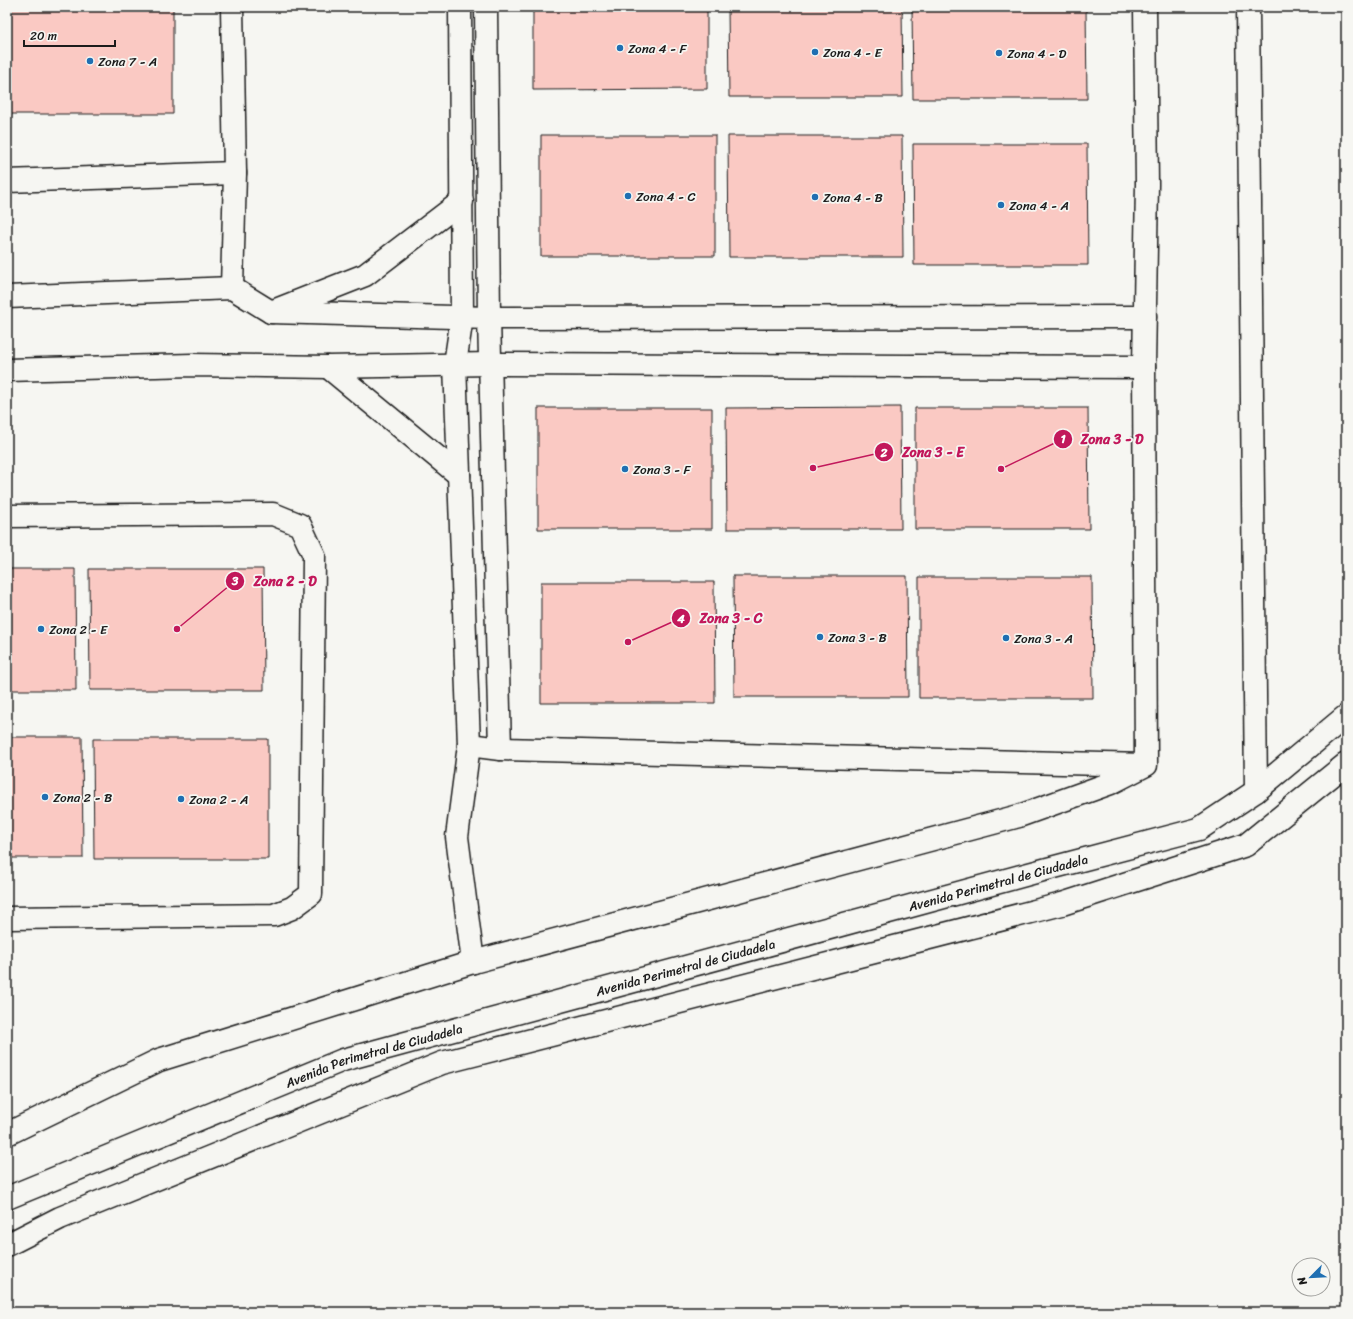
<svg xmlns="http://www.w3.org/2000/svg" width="1353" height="1319" viewBox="0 0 1353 1319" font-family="Sriracha,sans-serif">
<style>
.building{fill:#fac9c3;stroke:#1c1c1c}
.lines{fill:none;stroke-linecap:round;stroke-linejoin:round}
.minor-casing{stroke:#1c1c1c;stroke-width:25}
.minor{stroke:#f6f6f2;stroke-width:22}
.poi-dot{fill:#1f6fb2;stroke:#f6f6f2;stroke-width:1.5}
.labels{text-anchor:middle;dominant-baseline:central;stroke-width:3.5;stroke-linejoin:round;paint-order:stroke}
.poi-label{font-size:13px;fill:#1c1c1c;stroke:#f6f6f2;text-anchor:start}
.street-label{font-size:13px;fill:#1c1c1c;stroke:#f6f6f2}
.leader{fill:none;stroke:#c2185b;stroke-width:1.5}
.callout-dot{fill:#c2185b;stroke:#f6f6f2;stroke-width:1.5}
.mark-label{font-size:12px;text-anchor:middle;font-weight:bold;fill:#fff}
.callout-label{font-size:14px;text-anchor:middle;font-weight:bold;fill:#c2185b;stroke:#f6f6f2;stroke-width:3.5;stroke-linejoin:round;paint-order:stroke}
</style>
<rect width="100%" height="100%" fill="#f6f6f2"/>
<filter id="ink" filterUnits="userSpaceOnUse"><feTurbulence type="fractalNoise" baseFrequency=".025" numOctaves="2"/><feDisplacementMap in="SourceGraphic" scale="8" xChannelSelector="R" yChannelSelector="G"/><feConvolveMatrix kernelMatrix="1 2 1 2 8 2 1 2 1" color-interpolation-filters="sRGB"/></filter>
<g filter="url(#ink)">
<path class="building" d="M7 7H173V114H7Z
M533 7H707V89L533 90Z
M728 7H902L903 97H729Z
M912 7H1086L1087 99H913Z
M541 135H715V256H541Z
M728 136H902L903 257H729Z
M913 144H1087L1088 265H914Z
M900 407 901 529H727L726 408Z
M538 408H712V529H538Z
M915 408H1088L1089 529H915Z
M7 569H75L76 690H7Z
M89 569H263L264 690H90Z
M733 576H907L908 697H734Z
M919 577H1092L1093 698H919Z
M541 582H714L715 703H541Z
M7 737H82L83 858H7Z
M93 739H268V859H94Z"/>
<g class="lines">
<defs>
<g id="minor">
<path d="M460 7 462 317 455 364 469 745"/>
<path d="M486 7 489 318 500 749"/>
<path d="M1248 7 1256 791"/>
<path d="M7 181 235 173"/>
<path d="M232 288 235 173 232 7"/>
<path d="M7 297 232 288 271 312 365 275 462 201"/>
<path d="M271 312 489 318 1145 317"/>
<path d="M328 367 459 475"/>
<path d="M7 370 192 365 328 367 490 364 1144 367"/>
<path d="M7 516 273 514 300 525 314 555 311 894 292 908 274 915 7 918"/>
<path d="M473 962 457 837 469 745 500 749 1145 765"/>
<path d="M7 1134 159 1060 473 962 1019 816 1111 783 1146 765 1144 367 1147 184 1145 7"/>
<path id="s1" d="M7 1198 343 1060 1047 869 1199 829 1256 791 1346 716"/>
<path d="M7 1245 60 1218 442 1063 1062 904 1246 845 1346 764"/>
</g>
</defs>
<use href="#minor" class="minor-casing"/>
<use href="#minor" class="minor"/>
</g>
</g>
<g class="poi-dot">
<circle cx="620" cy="48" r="4"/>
<circle cx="815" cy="52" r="4"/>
<circle cx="999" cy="53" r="4"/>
<circle cx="90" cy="61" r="4"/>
<circle cx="628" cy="196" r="4"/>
<circle cx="815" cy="197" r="4"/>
<circle cx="1001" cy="205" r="4"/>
<circle cx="625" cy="469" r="4"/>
<circle cx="41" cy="629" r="4"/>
<circle cx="820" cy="637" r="4"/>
<circle cx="1006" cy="638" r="4"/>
<circle cx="45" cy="797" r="4"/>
<circle cx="181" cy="799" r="4"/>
</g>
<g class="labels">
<g class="poi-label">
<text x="628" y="48">Zona 4 - F</text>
<text x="823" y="52">Zona 4 - E</text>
<text x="1007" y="53">Zona 4 - D</text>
<text x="98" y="61">Zona 7 - A</text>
<text x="636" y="196">Zona 4 - C</text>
<text x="823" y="197">Zona 4 - B</text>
<text x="1009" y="205">Zona 4 - A</text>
<text x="633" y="469">Zona 3 - F</text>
<text x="49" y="629">Zona 2 - E</text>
<text x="828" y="637">Zona 3 - B</text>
<text x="1014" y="638">Zona 3 - A</text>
<text x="53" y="797">Zona 2 - B</text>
<text x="189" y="799">Zona 2 - A</text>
</g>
<g class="street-label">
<text stroke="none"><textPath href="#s1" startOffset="1042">Avenida Perimetral de Ciudadela</textPath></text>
<text stroke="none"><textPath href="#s1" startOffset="718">Avenida Perimetral de Ciudadela</textPath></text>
<text stroke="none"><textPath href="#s1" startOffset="394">Avenida Perimetral de Ciudadela</textPath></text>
</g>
</g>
<path class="leader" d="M1001 469L1063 439M813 468L884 452M177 629L235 581M628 642L681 618"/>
<g class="callout-dot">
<circle cx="1001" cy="469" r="4"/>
<circle cx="813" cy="468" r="4"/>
<circle cx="177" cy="629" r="4"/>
<circle cx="628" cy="642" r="4"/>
<circle cx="1063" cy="439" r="10"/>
<circle cx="884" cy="452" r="10"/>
<circle cx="235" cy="581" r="10"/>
<circle cx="681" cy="618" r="10"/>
</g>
<g class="mark-label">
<text x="1063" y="443">1</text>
<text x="884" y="457">2</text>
<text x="235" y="585">3</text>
<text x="681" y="623">4</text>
</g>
<g class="callout-label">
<text x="1112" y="444">Zona 3 - D</text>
<text x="933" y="457">Zona 3 - E</text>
<text x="285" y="586">Zona 2 - D</text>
<text x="731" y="623">Zona 3 - C</text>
</g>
<rect width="1353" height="1319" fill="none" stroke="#f6f6f2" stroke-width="24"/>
<rect x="12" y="12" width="1329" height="1295" fill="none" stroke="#1c1c1c" stroke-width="1.5" filter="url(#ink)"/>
<g transform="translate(1311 1277) rotate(246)"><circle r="19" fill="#f6f6f2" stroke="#9f9f9c"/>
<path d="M0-3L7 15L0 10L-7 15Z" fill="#1f6fb2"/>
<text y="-6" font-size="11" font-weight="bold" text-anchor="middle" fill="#1c1c1c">N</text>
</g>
<path d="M24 40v6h91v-6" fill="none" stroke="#1c1c1c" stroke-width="2"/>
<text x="30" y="40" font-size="12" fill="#1c1c1c" stroke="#f6f6f2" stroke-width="3" paint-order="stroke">20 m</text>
</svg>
